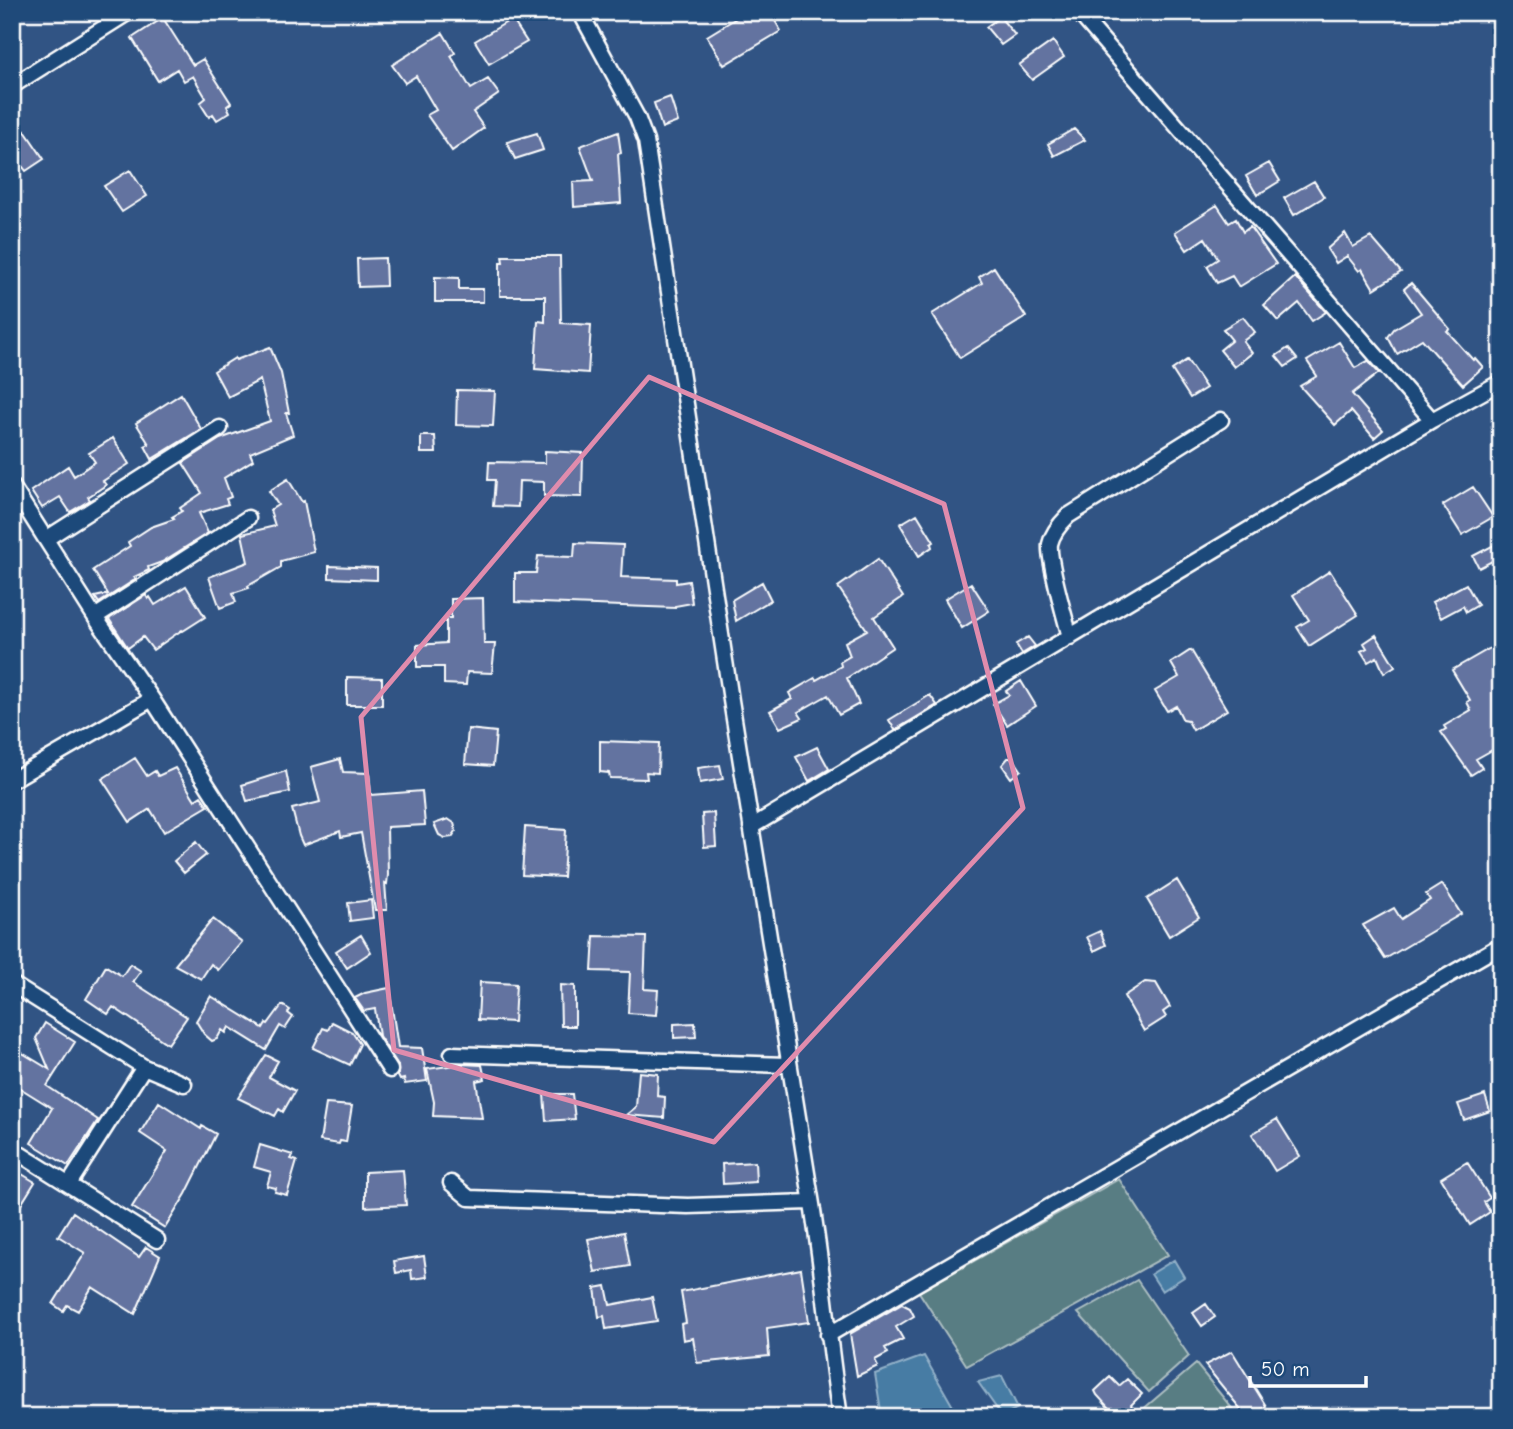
<svg xmlns="http://www.w3.org/2000/svg" width="1513" height="1429" viewBox="0 0 1513 1429" font-family="'Comic Neue',sans-serif">
<style>
.green{fill:#587d83;stroke:#acbec1;stroke-width:2}
.water{fill:#477ca4;stroke:#91b0c8;stroke-width:2}
.building{fill:#6373a0;stroke:#fff;stroke-width:2}
.lines{fill:none;stroke-linecap:round;stroke-linejoin:round}
.minor-casing{stroke:#fff;stroke-width:19}
.minor{stroke:#1f4a7a;stroke-width:14}
.marked{fill:none;stroke:#e08cad;stroke-width:5;stroke-linejoin:round}
</style>
<rect width="100%" height="100%" fill="#315484"/>
<filter id="ink" filterUnits="userSpaceOnUse"><feTurbulence type="fractalNoise" baseFrequency=".0143" numOctaves="2"/><feDisplacementMap in="SourceGraphic" scale="14" xChannelSelector="R" yChannelSelector="G"/><feConvolveMatrix kernelMatrix="1 2 1 2 8 2 1 2 1" color-interpolation-filters="sRGB"/></filter>
<g filter="url(#ink)">
<path class="green" d="M1119 1179 1168 1255 967 1366 919 1292Z
M1137 1280 1189 1356 1149 1392 1078 1313Z
M1196 1364 1239 1417H1134Z"/>
<path class="water" d="M1174 1260 1184 1277 1162 1291 1151 1274Z
M924 1356 959 1417H882L875 1374Z
M1002 1376 1018 1408 1002 1416 978 1382Z"/>
<path class="building" d="M735 12H770L781 31 724 65 707 36 738 17Z
M1000 17 1015 35 1001 45 986 27Z
M163 18 193 65 203 59 231 103 227 106 230 112 217 120 213 114 209 117 200 103 206 98 193 76 184 81 177 69 158 81 132 38Z
M512 19 527 42 489 64 475 41Z
M443 33 455 53 451 56 471 89 488 79 499 94 473 112 484 128 452 151 427 115 436 110 416 76 405 83 392 65Z
M1053 41 1064 57 1032 80 1019 65Z
M670 97 678 122 662 128 654 103Z
M1074 129 1085 140 1054 156 1048 144Z
M25 131 44 159 26 171 23 167 12 174V140Z
M618 132 621 153 618 154 621 203 574 207 573 182 593 181 580 146Z
M537 133 543 150 515 159 507 142Z
M1269 163 1280 181 1257 195 1246 176Z
M130 170 147 196 122 212 104 186Z
M1314 181 1324 197 1294 215 1284 198Z
M1217 205 1229 223 1236 219 1243 232 1250 227 1276 264 1239 287 1232 276 1217 283 1207 266 1218 259 1205 238 1187 250 1175 232Z
M1345 233 1353 247 1371 237 1401 272 1374 289 1362 269 1359 271 1347 256 1336 263 1327 249Z
M502 256H560L561 323 591 325 588 373 535 369 538 321 545 322V296H500V262H503Z
M385 258 386 286 358 287 357 259Z
M994 267 1026 317 960 358 932 314 982 283 979 277Z
M435 277 459 278V289H483V302H435Z
M1295 277 1326 312 1312 321 1299 303 1278 321 1264 305Z
M1411 283 1450 329 1447 331 1473 360 1475 358 1483 367 1463 385 1422 339 1397 354 1388 337 1394 329 1421 313 1404 289Z
M1243 317 1255 332 1243 341 1252 353 1234 367 1220 350 1232 340 1223 329Z
M1339 342 1355 368 1368 361 1379 373 1352 394 1383 430 1374 438 1351 411 1335 425 1300 386 1317 376 1307 361Z
M270 347 281 373 289 413H286L293 435 250 453 253 460 224 478 231 497 226 499 228 504 199 513 208 533 162 562 148 567 149 570 134 577 136 579 99 603 95 597 108 594 93 570 130 546 128 542 151 527 174 519 172 517 182 511 180 508 202 493 183 463 220 439 270 421 260 380 228 397 214 371 235 358 236 360Z
M1288 348 1297 359 1285 367 1276 356Z
M1187 360 1206 388 1190 398 1172 370Z
M457 390 495 391 493 426 456 425Z
M181 394 201 429 152 459 145 446 149 444 136 423Z
M421 436H435L436 453H421Z
M113 438 129 464 103 481 106 485 88 497 90 500 70 512 60 497 42 508 31 491 68 466 74 476 95 462 89 453Z
M545 451 583 453 582 497 544 496V482L519 481 518 507 493 506 495 480H488L489 462 545 463Z
M288 479 302 502 304 501 314 552 281 561V567L248 586 249 588 233 593 236 602 220 608 209 577 248 562 242 534 275 526 270 510 278 505 269 491Z
M1473 487 1493 517 1462 535 1443 505Z
M917 514 934 542 931 544 932 547 919 556 900 524Z
M575 543 623 545 621 577 676 579V583L689 581 692 603 675 606V608L515 602V573H536L538 556 574 557Z
M1494 545 1500 557 1479 568 1473 556Z
M878 559 903 597 874 617 893 647 847 678 859 704 839 715 828 695 798 712 802 718 780 728 770 711 792 699 789 693 815 678 816 680 841 666 840 662 850 656 845 642 867 630 838 587Z
M329 566 377 568V580L329 578Z
M1330 571 1358 615 1309 646 1297 627 1309 620 1293 595Z
M762 582 771 600 736 621 732 600Z
M971 583 989 611 962 628 945 599Z
M1466 584 1478 605 1466 612 1463 606 1441 618 1432 602Z
M186 586 205 617 183 631 182 630 153 650 143 637 128 648 109 619 146 595 148 599 150 597 155 605Z
M483 598 484 644H495L492 673 467 672 466 685 444 684V667H417V645L446 643V618H451V599Z
M1376 635 1395 666 1384 673 1377 657 1368 662 1361 651 1367 648 1364 643Z
M1028 637 1035 646 1022 654 1016 644Z
M1501 642V745L1476 759 1482 768 1471 775 1441 732 1446 729 1444 726 1471 710 1467 702 1470 700 1452 670Z
M1191 650 1227 710 1193 730 1188 721 1183 720 1176 706 1167 711 1155 691 1179 677 1171 663Z
M347 677 382 678V705H347Z
M1021 681 1036 706 1007 725 993 704 1009 695 1006 691Z
M930 695 937 705 895 730 889 720Z
M468 729 496 732 493 766 465 764Z
M600 741 659 743 658 773 646 772 647 779 610 778 609 773 600 772Z
M817 747 829 769 809 781 796 757Z
M135 758 147 776 155 771 158 776 175 768 195 800 201 796 208 806 164 832 150 809 130 822 102 779Z
M1008 758H1013L1021 770 1011 778 1002 765Z
M340 759 343 772 369 773 371 795 422 791 425 825 387 827 388 875 387 884 385 883 387 910H375L361 833 341 837 340 831 303 845 299 836 292 809 320 802 311 767Z
M720 765 723 779 700 783 698 768Z
M286 771 290 792 247 801 242 785Z
M714 813 716 846 704 847 702 814Z
M448 819 454 823 456 831 452 837 445 838 439 835 434 824Z
M525 827 566 830 563 877 522 875Z
M196 842 206 855 184 873 174 861Z
M1177 880 1199 917 1169 936 1147 899Z
M1442 884 1461 914 1385 959 1363 925 1394 908 1401 919 1430 900 1426 894Z
M371 900 373 918 350 921 348 903Z
M213 919 242 942 218 970 211 964 201 979 175 965Z
M1100 931 1106 945 1094 951 1087 937Z
M361 935 371 952 347 968 336 951Z
M594 936 646 937 644 989 658 990 656 1015 628 1013 630 972 592 971Z
M130 964 141 971 133 982 187 1017 168 1044 113 1007 108 1014 86 999 106 966 122 976Z
M480 982 516 984 514 1022 478 1020Z
M1145 982 1156 983 1170 1007 1163 1012 1166 1017 1144 1031 1124 996Z
M560 985 575 986V1026H561Z
M389 988 398 1047 422 1048 427 1081 405 1084 404 1079 400 1080 398 1076V1065L379 1036 375 1009 364 1011 355 998 365 993Z
M211 996 263 1028 266 1023 268 1024 282 1005 290 1010 288 1013 293 1017 285 1029 280 1026 266 1050 229 1027 226 1033 222 1030 217 1039 212 1041 204 1034 196 1021Z
M332 1022 352 1032 360 1044 350 1065 313 1048 323 1028 328 1030Z
M45 1023 75 1042 47 1086 98 1120 68 1166 31 1143 52 1108 12 1083V1061L19 1051 49 1069 36 1038Z
M695 1023 696 1037 674 1038V1024Z
M266 1055 278 1061 269 1077 295 1091 283 1112 279 1109 275 1116 238 1098Z
M463 1064 482 1065 485 1079 476 1081 482 1118 433 1116 434 1102 427 1069Z
M639 1072 658 1074 657 1096 665 1097 664 1118 626 1115 636 1107Z
M544 1094H572L575 1119 546 1121Z
M1485 1095 1490 1111 1464 1120 1458 1104Z
M159 1102 201 1129 202 1126 216 1134 186 1194 165 1228 132 1207 167 1151 140 1133Z
M326 1104 352 1106 346 1142 340 1141 339 1144 320 1141Z
M1277 1119 1300 1156 1275 1171 1252 1134Z
M260 1145 293 1155 291 1159 297 1161 287 1195 275 1192 276 1188 267 1186 271 1172 254 1167Z
M755 1162 756 1182 723 1184 722 1164Z
M1467 1162 1490 1198 1484 1202 1490 1212 1470 1225 1441 1178Z
M12 1168 35 1182 12 1219Z
M403 1170 406 1205 365 1207V1172Z
M73 1212 139 1257 146 1247 160 1256 135 1314 92 1287 78 1311 67 1305 63 1311 53 1304 85 1253 58 1236Z
M624 1232 630 1266 595 1272 588 1239Z
M424 1256 427 1277 412 1279 411 1270 396 1273 394 1261Z
M801 1269 809 1322 767 1328 769 1356 697 1363 693 1338 683 1340 681 1324 686 1323 681 1292Z
M606 1286 610 1305 652 1297 657 1321 606 1329 604 1316 599 1317 595 1288Z
M902 1304 910 1308 914 1316 896 1327 903 1339 885 1348 888 1353 875 1360 878 1366 857 1376 850 1334Z
M1206 1304 1215 1317 1202 1326 1193 1313Z
M1232 1351 1266 1406 1250 1417H1247L1205 1365Z
M1110 1377 1119 1386 1127 1379 1142 1394 1131 1405 1140 1417H1117L1097 1395 1095 1391Z"/>
<g class="lines">
<defs>
<path id="minor" d="M580 12 637 117 646 141C698 494 753 846 811 1198 823 1271 829 1344 840 1417
M1078 12 1432 420
M12 86 129 12
M12 486 95 617 248 518
M46 539 220 428
M95 617 152 699 390 1070
M1070 637C1065 618 1048 560 1050 544 1052 534 1061 523 1068 516L1221 420
M12 780 152 699
M751 827 1432 420 1501 382
M12 984 144 1067 184 1084
M452 1054 787 1065
M12 1149 157 1240
M451 1183 469 1198 688 1206 811 1202
M69 1184 144 1067
M828 1335 1501 945"/>
</defs>
<use href="#minor" class="minor-casing"/>
<use href="#minor" class="minor"/>
</g>
</g>
<path class="marked" d="M649 377 944 504 1023 808 714 1142 394 1050 361 717Z"/>
<rect width="1513" height="1429" fill="none" stroke="#1f4a7a" stroke-width="42"/>
<rect x="21" y="21" width="1471" height="1387" fill="none" stroke="#fff" stroke-width="2.5" filter="url(#ink)"/>
<path d="M1250 1376v10h116v-10" fill="none" stroke="#ffffff" stroke-width="3.5"/>
<text x="1261" y="1376" font-size="21" fill="#ffffff" stroke="#1f4a7a" stroke-width="5" paint-order="stroke">50 m</text>
</svg>
